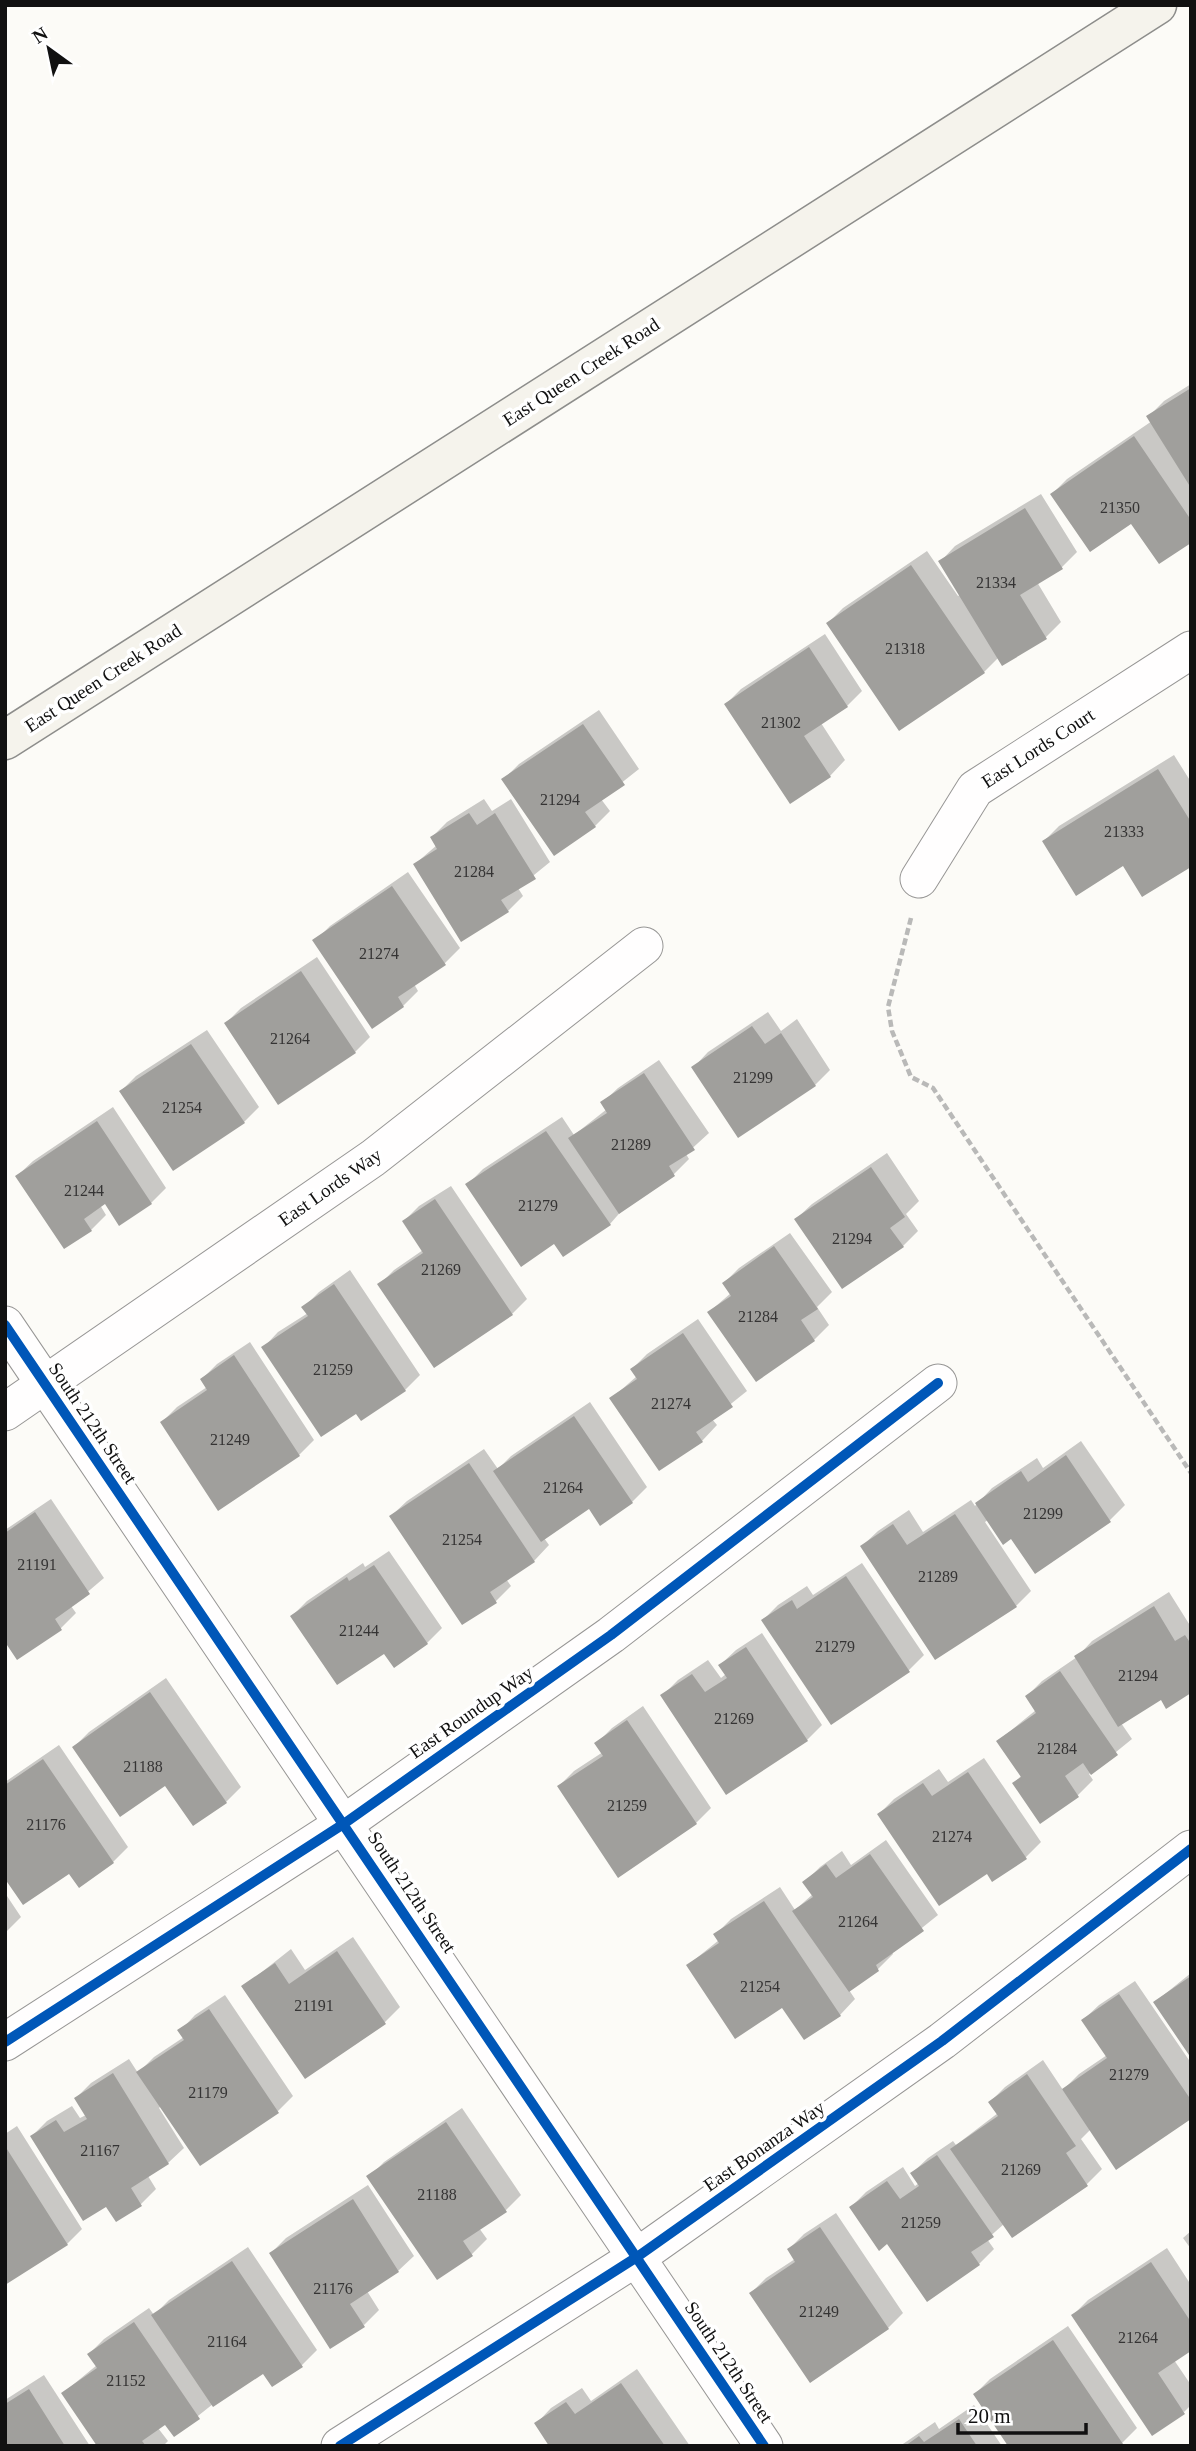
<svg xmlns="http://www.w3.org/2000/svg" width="1196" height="2451" viewBox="0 0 1196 2451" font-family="'Times New Roman',serif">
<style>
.shadow{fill:#0003}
.building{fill:#a09f9c}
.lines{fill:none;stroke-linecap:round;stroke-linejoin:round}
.minor-casing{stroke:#979695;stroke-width:39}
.secondary-casing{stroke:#8d8d8b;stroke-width:41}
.path{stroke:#b9b9b8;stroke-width:4.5;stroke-dasharray:7 3.5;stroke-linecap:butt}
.minor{stroke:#fffefe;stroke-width:37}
.secondary{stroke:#f5f3ec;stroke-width:38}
.cycleway-casing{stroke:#fff;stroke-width:15}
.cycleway{stroke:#0057b8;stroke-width:10}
.labels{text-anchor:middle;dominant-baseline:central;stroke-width:7;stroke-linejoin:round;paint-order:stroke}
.number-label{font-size:16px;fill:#353434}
.street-label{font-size:19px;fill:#111;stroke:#fff}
</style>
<rect width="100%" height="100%" fill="#fcfbf7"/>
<path class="shadow" d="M1191 384V541L1052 494 1067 479 1152 421 1149 416 1164 401Z
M1041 494 1077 552 1062 567 1037 582 1061 622 1046 637 999 657 984 672 828 623 843 608 927 551 958 596 960 595 940 562 955 546Z
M825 634 862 691 847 706 821 723 845 760 830 776 791 802 726 704 741 689Z
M599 710 639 769 601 799 610 811 595 826 504 779 519 764Z
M1174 755 1191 782V865L1124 864 1044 841 1059 826Z
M484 799 492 811 511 799 550 862 518 888 523 896 508 911 415 864 437 845 432 837 447 822Z
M408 872 460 948 445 963 414 984 418 991 403 1006 373 1026 315 941 330 926Z
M317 957 370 1037 355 1052 226 1023 241 1008Z
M768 1012 781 1031 797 1019 830 1070 815 1085 693 1068 708 1052Z
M207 1030 259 1107 244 1122 121 1091 136 1076Z
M659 1060 709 1133 686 1154 689 1159 674 1174 624 1208 610 1224 555 1242 468 1184 483 1169 562 1117 574 1135 607 1109 602 1103 618 1088Z
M113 1107 166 1188 151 1203 105 1202 100 1205 106 1215 91 1230 17 1176 33 1161Z
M887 1153 919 1201 906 1214 918 1231 903 1246 796 1219 812 1204Z
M451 1186 527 1299 512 1314 379 1285 394 1270 423 1250 404 1221 419 1206Z
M790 1233 832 1292 817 1307 829 1325 814 1340 756 1380 709 1312 731 1293 724 1283 739 1268Z
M350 1270 420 1375 405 1390 357 1411 263 1348 278 1332 308 1313 304 1307 319 1292Z
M698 1319 747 1391 712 1419 717 1425 702 1441 612 1398 637 1376 632 1369 647 1354Z
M250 1342 314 1440 299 1455 162 1422 177 1407 207 1387 202 1379 217 1364Z
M590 1402 647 1487 632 1502 589 1507 544 1538 549 1545 534 1561 506 1579 511 1586 496 1601 463 1623 391 1516 407 1501 484 1449 498 1469 511 1456Z
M1081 1441 1125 1505 1110 1520 1035 1571 1011 1536 988 1520 985 1522 1031 1591 1016 1606 862 1546 878 1531 909 1510 923 1532 971 1500 975 1506 992 1488 1037 1458 1043 1468Z
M51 1499 104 1578 71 1606 76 1613 61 1628 18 1657 5 1639V1530Z
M389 1551 442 1628 427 1643 384 1651 292 1616 307 1601 363 1563 365 1567Z
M862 1563 924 1655 909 1670 831 1722 763 1620 778 1605 807 1586 813 1595Z
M1169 1592 1191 1627V1691L1161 1698 1121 1723 1132 1739 1089 1774 1093 1780 1078 1795 1041 1821 1014 1783 1022 1775 998 1741 1036 1710 1027 1696 1042 1681 1077 1657 1092 1641Z
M762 1633 822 1725 807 1740 663 1695 678 1680 708 1660 721 1678 726 1674 720 1665 736 1650Z
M166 1678 241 1787 226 1802 165 1784 74 1747 89 1732Z
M643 1706 711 1808 696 1823 559 1786 574 1771 603 1752 597 1743 612 1728Z
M59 1745 128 1847 113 1862 70 1871 5 1876V1782Z
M984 1758 1041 1842 1026 1857 988 1872 879 1814 894 1799 939 1769 948 1782Z
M886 1840 938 1915 892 1952 893 1954 878 1969 849 1990 855 1999 840 2015 783 2005 688 1965 719 1940 716 1934 731 1919 780 1887 795 1910 813 1894 805 1882 820 1867 842 1851 851 1865Z
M5 1893 21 1917 5 1933Z
M353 1937 400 2007 385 2022 305 2077 244 1986 291 1949 305 1970Z
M1191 1973V2054L1155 2002Z
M1135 1981 1191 2063V2117L1091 2129 1081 2139 1102 2169 1087 2184 1013 2236 1004 2224 987 2239 994 2249 979 2264 888 2242 851 2207 866 2192 903 2167 915 2186 919 2183 912 2173 928 2158 953 2141 956 2145 998 2113 990 2102 1005 2087 1043 2060 1063 2090 1079 2074 1107 2055 1083 2020 1099 2005Z
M225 1995 293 2096 278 2111 161 2106 159 2108 184 2148 168 2163 148 2176 156 2189 141 2204H106L32 2136 47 2121 72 2106 80 2118 86 2115 76 2098 91 2083 129 2059 138 2073 154 2057 184 2037 180 2031 195 2015Z
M462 2108 521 2195 506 2210 479 2228 487 2239 472 2254 437 2278 369 2177 384 2162Z
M17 2126 82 2229 67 2244 5 2283V2134Z
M368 2185 414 2256 398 2271 367 2291 379 2310 364 2325 271 2253 286 2238Z
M836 2213 903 2313 888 2328 751 2293 766 2278 795 2259 789 2249 804 2234Z
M1191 2231V2249L1183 2238Z
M248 2247 317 2350 302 2365 272 2385 263 2372 213 2404 174 2435 166 2423 158 2428 168 2441 163 2446H99L63 2393 97 2365 89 2354 104 2339 149 2308 154 2315 169 2300Z
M1167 2248 1191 2285V2349L1174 2360 1191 2385V2405L1184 2412 1073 2315 1088 2300Z
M1068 2326 1137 2428 1122 2443 975 2394 990 2379Z
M637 2369 690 2446H551L536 2424 551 2408 582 2388 591 2401Z
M44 2375 90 2446H5V2400Z
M974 2405 1002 2446H900L935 2422 939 2429Z"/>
<path class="building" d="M1191 388V488L1146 416Z
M1134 436 1191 520V543L1159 564 1131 524 1090 552 1050 494Z
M1025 508 1063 569 1020 595 1047 639 1002 666 938 561Z
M911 565 985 673 899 731 826 623Z
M809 647 848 707 804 736 831 777 790 804 724 704Z
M583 724 625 785 585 812 596 827 554 856 501 779Z
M1158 769 1191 822V867L1142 897 1123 866 1076 896 1042 841Z
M469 813 477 825 495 813 536 879 501 900 509 912 461 942 413 864 437 849 430 837Z
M392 886 446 965 398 997 404 1007 372 1029 312 940Z
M301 971 356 1053 278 1105 224 1023Z
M752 1026 765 1044 781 1033 816 1086 738 1138 691 1067Z
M191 1044 245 1123 173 1171 119 1091Z
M644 1073 695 1150 669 1166 675 1176 619 1214 568 1138 607 1113 600 1102Z
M97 1121 152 1204 119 1226 105 1204 84 1219 92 1231 64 1249 15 1176Z
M546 1131 611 1225 563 1257 554 1244 521 1267 465 1184Z
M871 1167 905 1217 890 1228 904 1247 842 1289 794 1219Z
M435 1199 513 1315 434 1368 377 1284 423 1253 402 1221Z
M774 1246 818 1309 801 1320 815 1341 756 1382 707 1312 731 1296 722 1283Z
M334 1284 406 1391 361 1421 356 1414 321 1437 261 1347 308 1316 301 1307Z
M683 1333 733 1407 696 1432 703 1442 659 1471 609 1398 637 1379 630 1369Z
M234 1355 300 1456 218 1511 160 1422 207 1390 200 1379Z
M574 1416 633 1503 600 1526 589 1509 541 1542 493 1471Z
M1066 1455 1111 1522 1035 1574 1011 1539 1003 1545 975 1503 1021 1471 1028 1482Z
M469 1463 535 1562 490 1592 497 1603 462 1625 389 1516Z
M35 1512 90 1594 55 1619 62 1630 17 1660 5 1642V1533Z
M955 1514 1017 1607 935 1660 860 1546 893 1524 907 1545Z
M374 1565 428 1644 394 1668 384 1654 337 1685 290 1616 347 1577 349 1581Z
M846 1576 910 1672 831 1725 761 1620 792 1600 797 1609Z
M1154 1606 1175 1641 1185 1635 1191 1644V1693L1166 1709 1161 1700 1118 1727 1074 1656Z
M746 1647 808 1741 726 1795 660 1695 692 1674 705 1692 727 1678 718 1665Z
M1060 1671 1118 1755 1091 1775 1083 1763 1065 1776 1079 1797 1040 1824 1012 1783 1021 1777 996 1741 1036 1713 1025 1696Z
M150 1692 227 1803 193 1826 165 1786 120 1817 72 1747Z
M627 1720 697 1824 618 1878 557 1786 603 1756 594 1743Z
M43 1759 114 1863 79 1888 69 1874 23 1905 5 1879V1785Z
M968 1772 1027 1859 992 1882 987 1874 939 1906 877 1814 923 1783 932 1796Z
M870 1854 924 1931 876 1965 879 1971 849 1992 792 1911 813 1897 802 1882 826 1864 836 1878Z
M764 1901 841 2016 804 2040 782 2008 735 2039 686 1965 719 1943 713 1934Z
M337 1951 386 2024 305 2079 241 1986 275 1963 289 1984Z
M1191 1976V2058L1153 2002Z
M1119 1994 1191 2100V2119L1116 2170 1062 2089 1107 2058 1081 2020Z
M209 2009 279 2113 200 2166 136 2072 184 2040 177 2030Z
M113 2073 169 2164 131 2188 142 2206 116 2222 106 2207 83 2221 30 2136 56 2120 64 2132 87 2119 74 2098Z
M1027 2074 1076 2146 1066 2153 1088 2186 1012 2238 950 2149 998 2116 988 2102Z
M446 2122 507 2212 463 2241 473 2256 437 2280 366 2176Z
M5 2146 68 2245 5 2285Z
M937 2155 994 2237 971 2252 980 2265 927 2302 887 2244 879 2251 849 2207 887 2181 900 2199 919 2186 910 2173Z
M353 2199 399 2272 350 2304 365 2327 330 2349 269 2253Z
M820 2227 889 2329 810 2383 749 2293 795 2262 787 2249Z
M232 2261 303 2367 272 2387 263 2374 213 2407 151 2315Z
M1151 2262 1191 2322V2351L1158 2373 1185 2414 1152 2436 1071 2315Z
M134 2322 200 2419 174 2437 165 2425 142 2441 146 2446H97L61 2393 97 2368 87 2354Z
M1053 2340 1123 2444 1121 2446H1008L973 2394Z
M621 2383 665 2446H549L534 2423 566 2402 575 2414Z
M29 2389 65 2446H5V2404Z
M959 2419 977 2446H905L919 2436 924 2442Z"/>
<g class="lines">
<defs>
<path id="minor" d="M919 879 975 789 1191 650
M5 1325 764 2446
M5 1412 373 1158 644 946
M5 2042 345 1823 611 1635 938 1383
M340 2446 637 2257 942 2041 1191 1849"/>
<path id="secondary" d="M5 740 1157 5"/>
</defs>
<use href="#minor" class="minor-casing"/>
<use href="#secondary" class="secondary-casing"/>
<path class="path" d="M911 918 888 1007 892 1031 911 1077 933 1088 1191 1473"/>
<use href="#minor" class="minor"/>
<use href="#secondary" class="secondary"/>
<defs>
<path id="cycleway" d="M5 1325 764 2446
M5 2042 345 1823 611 1635 938 1383
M340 2446 637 2257 942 2041 1191 1849"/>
</defs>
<use href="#cycleway" class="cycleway-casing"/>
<use href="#cycleway" class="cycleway"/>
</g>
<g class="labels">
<g class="number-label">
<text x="1120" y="507">21350</text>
<text x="996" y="582">21334</text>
<text x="905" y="648">21318</text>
<text x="781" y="722">21302</text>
<text x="560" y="799">21294</text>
<text x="1124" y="831">21333</text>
<text x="474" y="871">21284</text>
<text x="379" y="953">21274</text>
<text x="290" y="1038">21264</text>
<text x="753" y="1077">21299</text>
<text x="182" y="1107">21254</text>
<text x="631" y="1144">21289</text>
<text x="84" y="1190">21244</text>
<text x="538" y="1205">21279</text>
<text x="852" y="1238">21294</text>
<text x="441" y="1269">21269</text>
<text x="758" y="1316">21284</text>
<text x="333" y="1369">21259</text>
<text x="671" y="1403">21274</text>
<text x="230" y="1439">21249</text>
<text x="563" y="1487">21264</text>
<text x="1043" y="1513">21299</text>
<text x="462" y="1539">21254</text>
<text x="37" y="1564">21191</text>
<text x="938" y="1576">21289</text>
<text x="359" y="1630">21244</text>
<text x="835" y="1646">21279</text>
<text x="1138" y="1675">21294</text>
<text x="734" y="1718">21269</text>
<text x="1057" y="1748">21284</text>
<text x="143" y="1766">21188</text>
<text x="627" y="1805">21259</text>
<text x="46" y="1824">21176</text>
<text x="952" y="1836">21274</text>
<text x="858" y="1921">21264</text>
<text x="760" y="1986">21254</text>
<text x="314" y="2005">21191</text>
<text x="1129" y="2074">21279</text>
<text x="208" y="2092">21179</text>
<text x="100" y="2150">21167</text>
<text x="1021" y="2169">21269</text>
<text x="437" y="2194">21188</text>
<text x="921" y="2222">21259</text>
<text x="333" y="2288">21176</text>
<text x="819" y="2311">21249</text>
<text x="1138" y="2337">21264</text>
<text x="227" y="2341">21164</text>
<text x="126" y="2380">21152</text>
</g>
<g class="street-label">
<text transform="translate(581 372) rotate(-33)">East Queen Creek Road</text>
<text transform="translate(103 678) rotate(-33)">East Queen Creek Road</text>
<text transform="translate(1038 748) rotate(-33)">East Lords Court</text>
<text transform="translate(330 1187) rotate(-35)">East Lords Way</text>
<text transform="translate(93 1423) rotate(56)">South 212th Street</text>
<text transform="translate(471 1712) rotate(-35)">East Roundup Way</text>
<text transform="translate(412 1892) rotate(56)">South 212th Street</text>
<text transform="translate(764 2146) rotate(-35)">East Bonanza Way</text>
<text transform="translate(729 2362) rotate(56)">South 212th Street</text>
</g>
</g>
<rect width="1196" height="2451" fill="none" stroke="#111111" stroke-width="14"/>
<g transform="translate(49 49) rotate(327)" stroke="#ffffff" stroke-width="5" paint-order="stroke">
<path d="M0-5L12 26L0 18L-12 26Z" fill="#111111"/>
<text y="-10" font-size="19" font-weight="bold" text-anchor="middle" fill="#111111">N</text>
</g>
<path d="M958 2423v10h128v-10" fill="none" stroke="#111111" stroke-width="3.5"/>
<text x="968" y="2423" font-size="21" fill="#111111" stroke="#ffffff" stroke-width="5" paint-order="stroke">20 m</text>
</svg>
